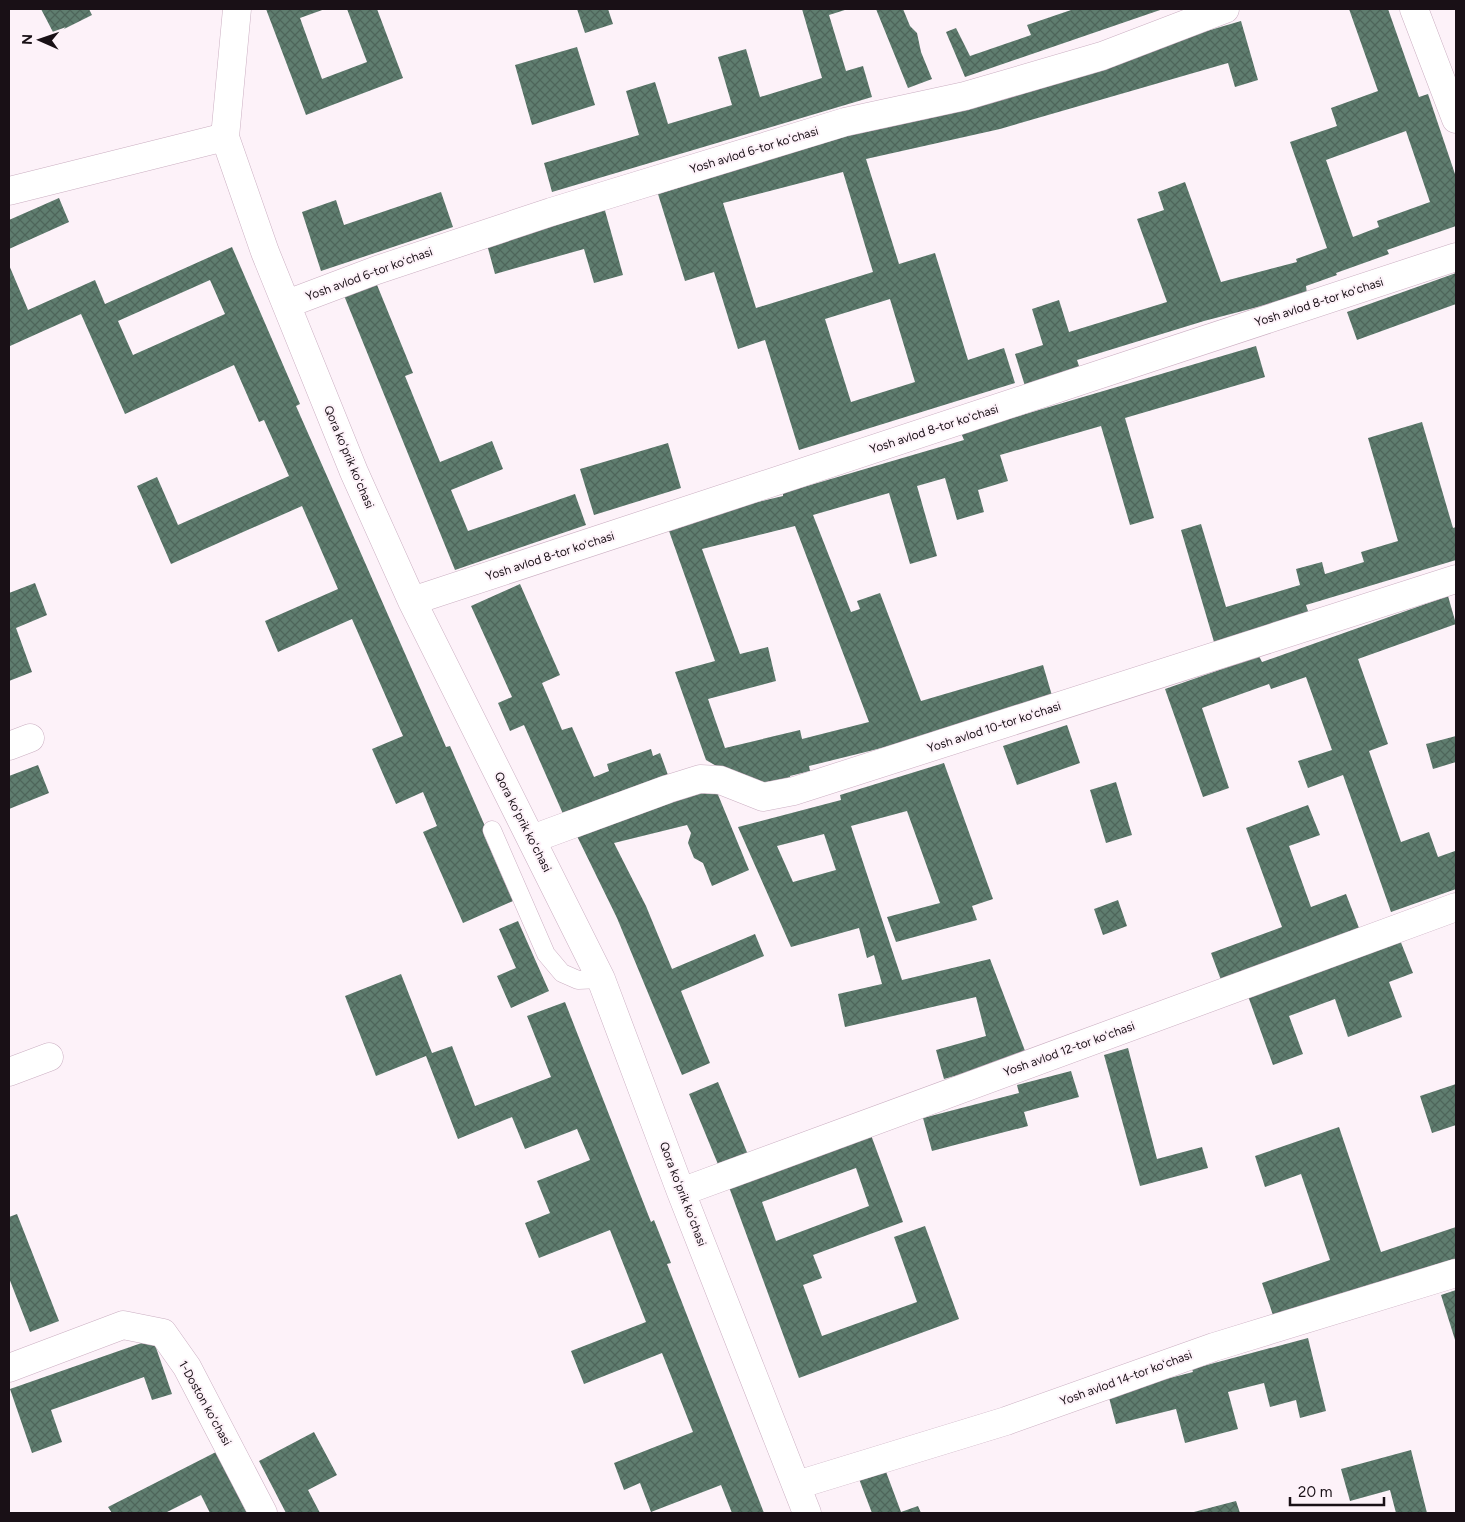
<svg xmlns="http://www.w3.org/2000/svg" width="1465" height="1522" viewBox="0 0 1465 1522" font-family="Figtree,sans-serif">
<style>
.building{fill:url(#building-cross-hatch);fill-rule:evenodd}
.lines{fill:none;stroke-linecap:round;stroke-linejoin:round}
.service-casing{stroke:#cbafc2;stroke-width:19}
.minor-casing{stroke:#cbafc2;stroke-width:29}
.service{stroke:#fff;stroke-width:18}
.minor{stroke:#fff;stroke-width:28}
.labels{text-anchor:middle;dominant-baseline:central;stroke-width:4;stroke-linejoin:round;paint-order:stroke}
.street-label{font-size:12px;fill:#191016;stroke:#fdf2f9}
</style>
<defs>
<pattern id="building-cross-hatch" width="8" height="8" patternUnits="userSpaceOnUse" patternTransform="scale(1.25)"><rect width="8" height="8" fill="#5f7d6f"/><path d="M0 0l8 8M0 8l8-8" fill="none" stroke="#4e655a"/></pattern>
</defs>
<rect width="100%" height="100%" fill="#fdf2f9"/>
<path class="building" d="M41 9H89L92 15 54 34Z
M266 9H325L300 18 322 79 367 62 347 9H377L403 78 306 115Z
M577 9H608L613 24 585 33Z
M802 9H848L829 15 846 71 863 66 872 97 552 192 544 163 639 135 626 91 655 82 668 124 732 105 718 57 746 49 760 97 822 78Z
M876 9H903L910 26 917 33 921 52 932 79 908 88Z
M1074 9H1163L965 77 946 32 956 28 970 56 1031 35 1027 25Z
M1349 9H1388L1419 97 1428 94 1456 177V226L1387 250 1389 254 1336 273 1337 275 1306 286 1307 294 1204 321 1077 360 1080 369 1025 386 1015 354 1043 345 1032 309 1059 300 1069 332 1167 302 1137 219 1164 210 1158 192 1185 182 1221 282 1297 262 1296 259 1327 248 1290 142 1337 126 1331 108 1378 91ZM1406 131 1430 202 1377 221 1379 227 1353 237 1326 160Z
M1241 21 1258 80 1235 87 1228 63 1000 129 866 159 899 264 935 253 968 360 1004 348 1015 383 799 450 765 340 738 349 714 272 685 281 658 194 687 185 685 180 858 132 992 101 1115 66 1114 58ZM843 172 873 272 756 308 723 203ZM890 299 915 382 851 402 825 319Z
M577 47 595 105 532 125 515 65Z
M441 192 453 227 321 271 302 212 336 200 344 225Z
M59 198 69 222 9 249V220Z
M604 207 623 275 594 283 584 249 495 274 486 241Z
M232 247 300 404 296 406 334 492 446 747 450 746 488 833 484 835 513 901 463 923 423 832 437 826 423 792 396 804 372 749 403 736 352 619 278 652 265 621 338 589 302 506 171 564 137 486 157 477 178 525 289 476 264 420 259 422 234 365 125 414 81 314 10 346 9 344V265L28 310 95 280 105 304ZM210 280 225 314 133 355 118 321Z
M1456 273V304L1357 340 1347 312Z
M375 280 413 373 405 376 440 462 492 441 503 469 451 490 468 531 575 494 586 525 455 570 343 293Z
M1256 346 1265 377 1125 418 1154 518 1130 525 1101 426 1000 455 1008 481 978 490 984 512 957 520 945 478 917 486 937 556 910 564 889 493 813 515 851 612 860 609 857 601 880 593 921 701 1043 665 1053 699 910 741 809 766 810 771 790 776 792 783 772 788 771 781 751 786 706 760 675 672 715 661 669 531 693 523 692 518 783 496V493L964 440 961 433ZM795 526 869 722 802 739 800 730 725 748 708 699 776 681 768 647 740 654 702 549Z
M1422 422 1453 528 1456 527V560L1306 605 1309 614 1214 642 1181 530 1201 524 1226 607 1300 585 1296 569 1322 562 1325 574 1364 562 1361 552 1398 541 1368 438Z
M668 443 681 488 594 515 580 469Z
M35 583 47 615 16 628 32 672 9 681V593Z
M520 584 560 675 542 683 562 730 572 727 594 777 609 771 607 764 651 749 653 756 660 753 672 786 567 823 524 725 510 731 498 703 512 697 471 606Z
M1448 596 1456 624 1358 659 1388 744 1369 751 1401 842 1429 832 1438 857 1455 851 1456 855V889L1391 912 1343 775 1308 788 1298 761 1332 750 1306 677 1271 689 1269 684 1202 708 1229 788 1203 797 1165 689 1259 656 1262 662Z
M1067 725 1080 763 1017 785 1003 746Z
M1456 736V762L1433 769 1426 744Z
M944 763 993 899 972 906 977 920 896 942 887 917 940 903 907 811 851 826 902 980 990 959 1027 1056 944 1079 936 1050 986 1036 976 997 845 1027 838 994 882 984 874 955 867 958 859 928 791 947 738 827 841 800 840 795ZM824 834 836 870 793 882 777 846Z
M38 765 49 793 9 809V776Z
M1116 782 1132 835 1106 843 1090 790Z
M714 785 749 870 712 886 703 863 694 858 688 843 691 833 687 825 614 843 646 906 672 969 755 934 764 956 681 991 710 1063 682 1075 617 918 575 832Z
M1308 805 1320 835 1289 846 1311 907 1346 894 1359 928 1221 980 1211 953 1282 927 1246 828Z
M1118 900 1127 926 1103 935 1094 909Z
M518 921 549 991 511 1008 497 976 516 968 499 929Z
M1400 940 1413 973 1389 982 1402 1017 1348 1037 1335 999 1289 1016 1303 1054 1273 1065 1248 996Z
M401 974 432 1053 452 1046 475 1106 551 1077 527 1016 565 1002 651 1222 654 1220 671 1263 667 1264 764 1513H732L721 1485 651 1512 640 1483 624 1490 614 1463 693 1432 662 1353 584 1384 571 1351 646 1322 610 1230 539 1258 525 1223 550 1213 537 1181 590 1160 577 1129 525 1149 512 1117 458 1139 426 1056 376 1076 345 996Z
M1128 1048 1157 1159 1202 1147 1208 1168 1140 1186 1104 1055Z
M1071 1071 1079 1097 1024 1112 1028 1126 932 1151 923 1118 1019 1093 1017 1085Z
M718 1082 751 1162 722 1174 689 1094Z
M1456 1084V1125L1432 1133 1420 1096Z
M1339 1127 1381 1252 1456 1227V1259L1275 1321 1262 1283 1330 1260 1301 1174 1265 1187 1255 1156Z
M871 1135 903 1222 813 1255 822 1278 803 1285 822 1336 917 1302 894 1237 925 1226 959 1319 799 1378 729 1187ZM856 1168 869 1206 776 1241 762 1202Z
M17 1214 59 1321 30 1332 9 1278V1217Z
M1456 1290V1343L1441 1295Z
M1308 1338 1326 1411 1300 1418 1296 1400 1270 1407 1264 1383 1228 1392 1238 1429 1185 1443 1176 1409 1116 1424 1108 1394 1193 1372 1192 1369Z
M153 1339 172 1394 152 1400 144 1377 51 1410 62 1442 32 1453 10 1389Z
M314 1432 337 1475 308 1490 320 1513H286L259 1461Z
M1411 1450 1427 1513H1396L1390 1490 1350 1501 1341 1469Z
M216 1452 247 1513H210L201 1495 165 1513H112L108 1507Z
M885 1469 901 1512 918 1506 921 1513H872L859 1479Z
M1236 1501 1240 1513H1190Z"/>
<g class="lines">
<defs>
<path id="service" d="M492 830 546 954 562 973 578 980 601 979"/>
<path id="minor" d="M237 9 225 137 265 252 354 472 412 601 601 979 681 1192 807 1513
M1414 9 1456 119
M9 191 225 137
M287 304 377 270 551 212 845 122 965 96 1102 56 1225 9
M412 601 1456 257
M9 746 30 738
M532 839 668 789 700 779 720 780 763 797 794 791 1456 579
M9 1072 49 1057
M681 1192 1456 907
M9 1368 123 1325 163 1333 187 1367 263 1513
M797 1485 1006 1421 1214 1347 1456 1273"/>
</defs>
<use href="#service" class="service-casing"/>
<use href="#minor" class="minor-casing"/>
<use href="#service" class="service"/>
<use href="#minor" class="minor"/>
</g>
<g class="labels">
<g class="street-label">
<text transform="translate(754 150) rotate(-17)">Yosh avlod 6-tor koʻchasi</text>
<text transform="translate(369 274) rotate(-20)">Yosh avlod 6-tor koʻchasi</text>
<text transform="translate(1319 302) rotate(-18)">Yosh avlod 8-tor koʻchasi</text>
<text transform="translate(934 429) rotate(-18)">Yosh avlod 8-tor koʻchasi</text>
<text transform="translate(349 457) rotate(67)">Qora koʻprik koʻchasi</text>
<text transform="translate(550 556) rotate(-18)">Yosh avlod 8-tor koʻchasi</text>
<text transform="translate(994 727) rotate(-18)">Yosh avlod 10-tor koʻchasi</text>
<text transform="translate(523 822) rotate(63)">Qora koʻprik koʻchasi</text>
<text transform="translate(1069 1049) rotate(-20)">Yosh avlod 12-tor koʻchasi</text>
<text transform="translate(683 1194) rotate(69)">Qora koʻprik koʻchasi</text>
<text transform="translate(1126 1378) rotate(-20)">Yosh avlod 14-tor koʻchasi</text>
<text transform="translate(205 1403) rotate(61)">1-Doston koʻchasi</text>
</g>
</g>
<rect width="1465" height="1522" fill="none" stroke="#191016" stroke-width="20"/>
<g transform="translate(40 40) rotate(272)" stroke="#fdf2f9" stroke-width="4" paint-order="stroke">
<path d="M0-4L9 19L0 12L-9 19Z" fill="#191016"/>
<text y="-8" font-size="14" font-weight="bold" text-anchor="middle" fill="#191016">N</text>
</g>
<path d="M1290 1497v8h94v-8" fill="none" stroke="#191016" stroke-width="2.5"/>
<text x="1298" y="1497" font-size="15" fill="#191016" stroke="#fdf2f9" stroke-width="4" paint-order="stroke">20 m</text>
</svg>
